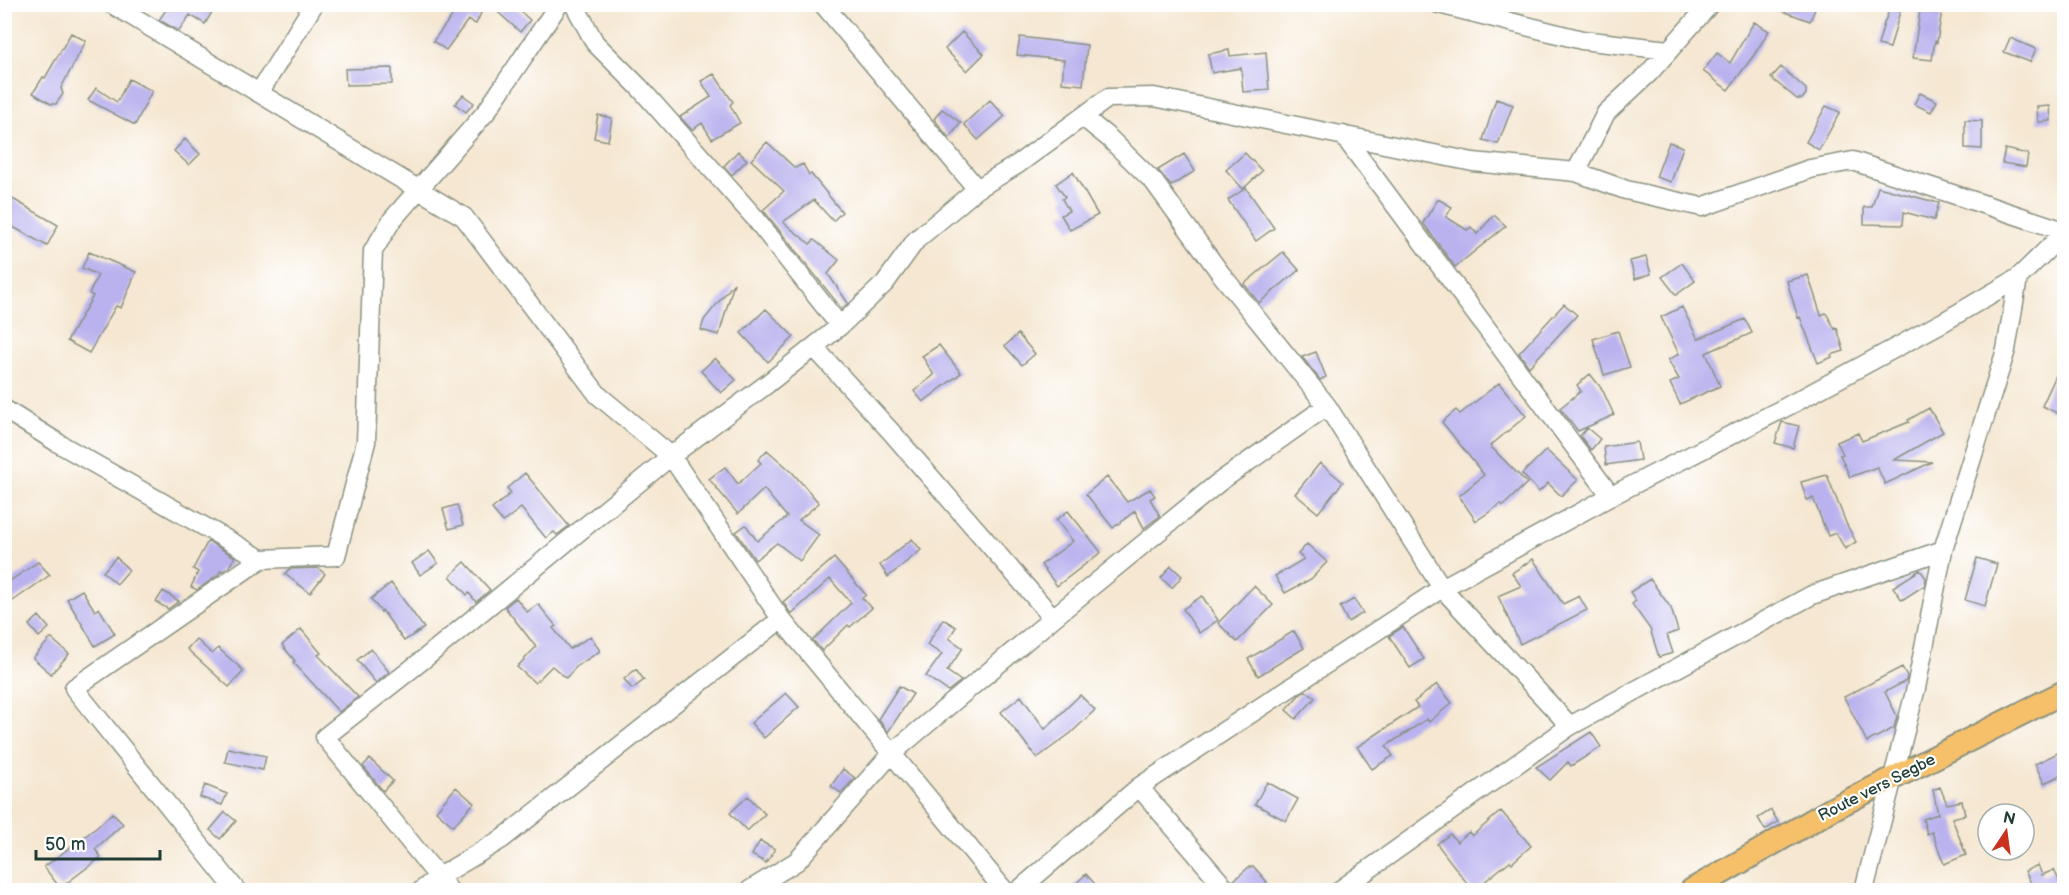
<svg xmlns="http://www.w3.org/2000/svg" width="2069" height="895" viewBox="0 0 2069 895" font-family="'Balsamiq Sans',sans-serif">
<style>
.building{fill:#bab2ee}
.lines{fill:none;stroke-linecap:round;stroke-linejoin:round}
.minor-casing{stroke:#8a9282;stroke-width:21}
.major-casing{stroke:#8a9282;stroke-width:26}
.minor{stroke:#fff;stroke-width:18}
.major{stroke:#f6c06b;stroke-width:22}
.labels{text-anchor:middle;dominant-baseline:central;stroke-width:4.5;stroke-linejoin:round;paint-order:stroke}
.street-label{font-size:16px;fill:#1f3d34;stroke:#fff}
</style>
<rect width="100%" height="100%" fill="#fff"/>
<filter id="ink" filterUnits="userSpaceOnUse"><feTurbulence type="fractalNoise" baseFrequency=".0167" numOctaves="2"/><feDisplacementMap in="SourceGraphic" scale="12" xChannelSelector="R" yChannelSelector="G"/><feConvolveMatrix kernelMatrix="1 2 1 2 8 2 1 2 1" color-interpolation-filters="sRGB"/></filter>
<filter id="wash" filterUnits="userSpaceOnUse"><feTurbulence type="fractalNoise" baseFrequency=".008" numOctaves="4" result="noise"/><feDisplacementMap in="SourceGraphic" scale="24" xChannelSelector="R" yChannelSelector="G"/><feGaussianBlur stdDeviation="1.35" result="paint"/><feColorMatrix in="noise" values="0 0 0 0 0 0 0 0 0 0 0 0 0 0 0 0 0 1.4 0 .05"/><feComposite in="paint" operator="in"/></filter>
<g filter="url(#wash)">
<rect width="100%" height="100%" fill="#f5e7d1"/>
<g id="blocks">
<path class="building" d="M170 4H200L212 12 205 24 190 15 179 31 159 20Z
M461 4H485L476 24 468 20 446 50 433 41Z
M489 4H512L530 20 520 32Z
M1769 4H1817L1810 21 1769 6Z
M1892 4H1902L1890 48 1878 45 1884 23Z
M1921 4H1943L1937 42 1935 41 1932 60 1913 58Z
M1754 22 1769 31 1754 55 1728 90 1703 71 1717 53 1730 63Z
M962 32 984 54 967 71 945 49Z
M71 33 86 41 61 88 63 94 56 104H51L33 93 43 77 45 78Z
M1020 37 1087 45 1083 85 1062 83 1064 60 1017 55Z
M2010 38 2036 49 2030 62 2004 52Z
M1229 50 1230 56 1266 52 1269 90 1243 92 1241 68 1212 73 1208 54Z
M1781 67 1806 89V94L1802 99H1797L1771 78Z
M392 68V84L346 85 345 69Z
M714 74 733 102 730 105 740 123 712 139 702 123 692 130 680 117 711 97 701 81Z
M129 79 152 91 135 125 88 100 96 88 117 102Z
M1920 93 1937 101 1931 112 1914 104Z
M463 95 474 103 466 112 455 104Z
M1496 99 1513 105 1498 144 1483 140Z
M990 100 1005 116 978 140 964 124Z
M1826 106 1840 112 1819 150 1806 142Z
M2050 106 2051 121 2038 122 2037 107Z
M942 109 961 123 949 138 934 119Z
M598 115 612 118 608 141 594 138Z
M1965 120 1982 121V149L1965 148Z
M185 139 200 154 189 165 174 151Z
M767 142 795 168 803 164 809 175 811 174 842 212 833 221 814 200 783 222 810 244 814 240 839 260 828 274 848 303 842 309 763 210 784 191 751 160Z
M1669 142 1683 147 1671 182 1656 177Z
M2005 149 2028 154 2026 167 2002 163Z
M738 151 747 160 732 175 724 166Z
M1245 153 1262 171 1243 189 1226 170Z
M1184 154 1195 171 1171 186 1158 170Z
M1073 172 1098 215 1070 230 1061 215 1069 211 1062 199 1065 197 1056 184Z
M1878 187 1939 203 1934 220 1904 212 1903 225 1864 224V207H1872Z
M1246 188 1274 228 1256 241 1228 200Z
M4 194 58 225 47 246 4 222Z
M1438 199 1452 207 1446 217 1467 230 1471 227 1477 234 1494 215 1506 226 1455 267 1423 223Z
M89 252 136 272 121 308 116 306 89 353 67 341 93 296 89 294 98 275 82 268Z
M1283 252 1299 270 1259 303 1244 284Z
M1646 257 1651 274 1635 279 1630 261Z
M1682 263 1695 281 1676 295 1662 277Z
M1808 275 1821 315 1826 313 1835 329 1837 328 1844 351 1831 355 1832 357 1818 363 1800 317 1798 318 1787 281Z
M734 283 719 335 701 330 704 320Z
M1564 304 1577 315 1529 367 1519 353Z
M1682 307 1698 339 1745 319 1752 333 1706 353 1720 386 1680 404 1670 383 1679 379 1668 360 1679 354 1661 317Z
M766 309 794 337 768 362 741 333Z
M1618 331 1630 367 1604 375 1593 339Z
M1018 334 1035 354 1022 365 1005 346Z
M939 345 961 373 923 402 914 391 934 375 922 356Z
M1316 352 1326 377 1320 380 1302 357Z
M715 358 736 380 721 393 701 371Z
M2064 358V403L2059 414 2042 406Z
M1590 374 1602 389 1614 415 1578 431 1560 408 1581 391 1577 385Z
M1499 383 1526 416 1490 446 1527 483 1503 506 1501 504 1476 521 1459 496 1484 475 1442 422 1456 410 1460 414Z
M1929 408 1943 432 1894 460 1932 462 1885 484 1877 467 1850 477 1840 455 1843 454 1837 442 1858 433 1862 441 1909 422 1908 420Z
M1782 422 1799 426 1793 448 1775 443Z
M1587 428 1600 439 1591 450 1580 436Z
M1637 442 1640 460 1606 465 1604 447Z
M767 450 792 472 819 503 799 520 819 535 800 561 777 543 755 560 736 532 746 525 757 541 787 517 764 489 738 514 709 479 725 467 738 484 761 463 758 460Z
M1546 450 1578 480 1561 496 1548 483 1539 492 1522 474Z
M1320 463 1343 482 1318 513 1295 494Z
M525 473 569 526 557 535 554 532 546 538 521 508 503 522 492 509 511 493 507 488Z
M1827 475 1846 523 1856 542 1845 549 1836 533 1828 536 1813 498 1807 500 1801 482Z
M1107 477 1127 502 1150 489 1155 496 1150 499 1160 516 1144 528 1135 511 1113 528 1086 494Z
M457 505 463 525 449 529 443 509Z
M1068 511 1101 552 1057 586 1041 565 1073 541 1056 520Z
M912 539 921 550 888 577 880 565Z
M208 541 235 557 229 567 223 571 221 570 218 575 197 590 191 587 198 572 193 569Z
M1307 544 1327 562 1311 579 1285 593 1275 576 1304 559 1298 554Z
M429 551 438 563 420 575 412 563Z
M116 557 129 570 117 584 103 572Z
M834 558 866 595 862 598 872 608 850 627 848 625 822 651 813 640 851 603 830 579 791 614 783 602Z
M1977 558 1997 564 1985 606 1965 600Z
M1533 559 1563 604 1579 596 1587 610 1520 644 1498 596 1521 586 1512 573Z
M38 562 50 575 4 607V585Z
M465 562 490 590 476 602 469 593 467 595 450 576Z
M1171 566 1182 576 1172 588 1161 578Z
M318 568 325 574 310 593 285 574 289 569Z
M1920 570 1926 578 1925 585 1902 600 1893 587Z
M1650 579 1671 608 1678 631 1667 635 1673 653 1659 657 1650 629 1632 604 1636 601 1630 592Z
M391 583 424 628 404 641 382 610 381 612 371 599Z
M1254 586 1273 605 1237 642 1218 623Z
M82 590 95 611 99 608 115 634 95 646 67 599Z
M163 591 179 601 168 609 156 602Z
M1202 596 1218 620 1199 633 1183 609Z
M516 598 527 612 538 604 556 626 553 628 570 649 591 636 600 651 577 666 566 678 552 666 535 683 517 667 536 647 505 607Z
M1354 599 1363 613 1348 622 1340 607Z
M39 616 49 628 39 637 29 625Z
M943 619 956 627 949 638 963 648 947 671 961 681 948 691 926 676 942 654 927 645Z
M1403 627 1424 659 1410 668 1389 636Z
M301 629 321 653 318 655 358 697 339 712 293 662 295 661 282 645Z
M1294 631 1304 648 1258 676 1248 659Z
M51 638 69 654 51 674 33 658Z
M196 639 212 654 218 648 244 671 229 687 187 649Z
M371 649 389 672 376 683 357 660Z
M1902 667 1907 676 1906 681 1885 692 1897 716 1894 728 1867 742 1844 697Z
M636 669 644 680 632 689 624 679Z
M1437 684 1452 703 1429 722 1427 719 1386 746 1393 756 1372 769 1357 747 1418 707 1414 702Z
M899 686 913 694 888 732 878 719Z
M1306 691 1315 698 1296 719 1286 710 1299 695Z
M786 693 799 707 764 738 751 723Z
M1080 695 1095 710 1071 733 1037 758 1001 712 1021 696 1045 729Z
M1591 732 1601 747 1571 766 1568 762 1550 780 1536 767Z
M228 748 266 756 263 770 225 762Z
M2064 750V774L2044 783 2035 764Z
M370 759 393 781 383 791 363 766Z
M843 769 855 778 841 793 831 786Z
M1267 782 1298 799 1286 821 1255 804Z
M205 785 227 794 222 805 200 797Z
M456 787 474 803 453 826 436 811Z
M1940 787 1947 804 1962 801 1965 815 1952 818 1966 855 1944 864 1932 832 1927 834 1923 819 1938 814 1933 790Z
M748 796 765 814 747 831 730 813Z
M1771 810 1778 822 1765 830 1758 818Z
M1501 811 1531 846 1512 863 1510 861 1473 891 1437 844 1450 834 1457 842 1469 832 1472 836Z
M225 812 236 821 220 839 210 830Z
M112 813 123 824 95 849 101 857 60 888 44 867 96 828Z
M760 841 775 849 766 863 752 855Z
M2038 865 2042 875 2054 870 2064 891H2035L2025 871Z
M1249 867H1254L1267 882 1257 891H1243L1234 880Z
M1086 874 1101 891H1068Z"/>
</g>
</g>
<g filter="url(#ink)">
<use href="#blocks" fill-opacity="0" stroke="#8a9282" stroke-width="1.5"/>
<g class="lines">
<defs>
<path id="minor" d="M112 4 464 217 598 395 671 456 781 619 1004 890
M574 4 595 43 639 87 755 218 840 326
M823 4 977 189
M1439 4 1582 40 1668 50
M259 93 314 4
M1083 117 1109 138 1154 182 1221 274 1327 406 1442 588 1570 726
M1343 135 1611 496
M1576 172 1606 113 1649 73 1710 4
M814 347 894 435 1053 618
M4 409 58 443 261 559
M1139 787 1227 890
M236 890 74 688 261 559 336 556 366 442 373 251 392 220 486 112 559 4
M422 890 437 878 502 839 781 619
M449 890 325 737 424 659 671 456 767 384 840 326 885 283 916 240 977 189 1018 164 1108 98 1154 97 1473 162 1576 172 1626 190 1702 207 1810 169 1853 161 2064 231
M750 890 797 861 891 754 1053 618 1218 483 1327 406
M1019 890 1139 787 1442 588 1611 496 1788 406 1945 321 2018 278 2064 233
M1340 890 1570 726 1812 595 1943 550
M1864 890 1916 688 1943 550 2006 350 2018 278"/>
<path id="major" d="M1692 890 1834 808 2064 692"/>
</defs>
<use href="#minor" class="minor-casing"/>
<use href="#major" class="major-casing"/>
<use href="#minor" class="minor"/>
<use href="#major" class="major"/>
</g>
</g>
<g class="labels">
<g class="street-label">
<text transform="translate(1877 788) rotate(-27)">Route vers Segbe</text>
</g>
</g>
<rect width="2069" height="895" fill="none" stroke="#fff" stroke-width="24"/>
<g transform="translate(2006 832) rotate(13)"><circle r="28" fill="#ffffff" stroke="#a5b1ae" stroke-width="1.5"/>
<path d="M0-4.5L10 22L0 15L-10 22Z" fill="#c8321e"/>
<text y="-9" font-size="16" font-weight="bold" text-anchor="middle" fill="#1f3d34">N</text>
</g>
<path d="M36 850v9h124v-9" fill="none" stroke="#1f3d34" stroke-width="3"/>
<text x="45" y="850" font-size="18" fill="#1f3d34" stroke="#ffffff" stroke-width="4.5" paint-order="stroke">50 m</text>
</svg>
